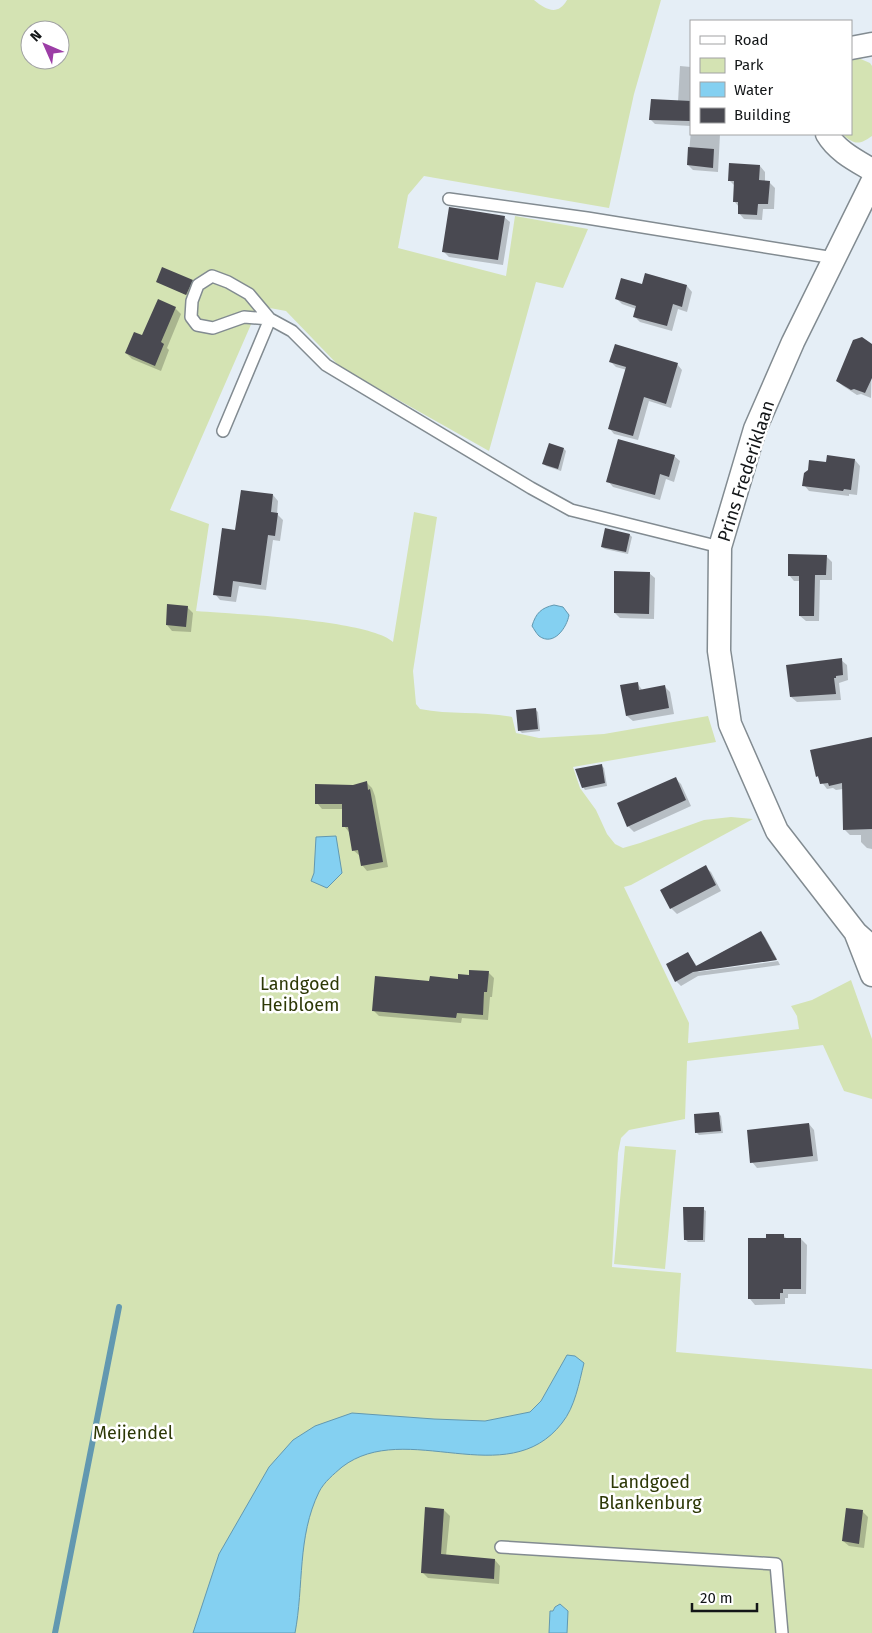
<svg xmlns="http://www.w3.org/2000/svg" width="872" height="1633" viewBox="0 0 872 1633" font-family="'Fira Sans',sans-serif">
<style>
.green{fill:#d4e3b3;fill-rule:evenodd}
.water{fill:#84d0f1;stroke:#6298b0}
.shadow{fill:#0003}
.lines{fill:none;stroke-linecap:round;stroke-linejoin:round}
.stream{stroke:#6298b0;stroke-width:6}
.building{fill:#494951}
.lane-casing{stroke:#828b91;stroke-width:14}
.street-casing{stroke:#828b91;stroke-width:25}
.lane{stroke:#fff;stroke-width:11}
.street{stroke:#fff;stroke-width:22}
.labels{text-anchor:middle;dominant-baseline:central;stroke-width:5;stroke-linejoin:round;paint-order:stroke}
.street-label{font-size:18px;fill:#131618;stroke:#fff}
.park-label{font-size:18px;fill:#2d3806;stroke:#fff}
</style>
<rect width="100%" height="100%" fill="#e5eef6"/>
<path class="green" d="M0 0H534C546 10 558 16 567 0H661L634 94 609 208 424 176 408 195 398 248 506 276 515 216 588 229 563 288 536 282 489 451 340 367 286 311 259 306 170 510 209 524 196 611C234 614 369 620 393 642L414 512 437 517 413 671 416 704 420 709C450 715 482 711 512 717L516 733 539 738 604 734 708 716 716 742 573 767 580 788 596 810 607 834 615 844 623 848 640 843 704 820 731 817 753 819 631 885 624 887 689 1023 688 1043 799 1029 797 1016 791 1006 812 1000 851 980 872 1039V1099L844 1091 823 1045 687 1061 685 1119 629 1130 621 1138 618 1153 612 1267 681 1273 676 1352 872 1369V1633H0ZM30 30H60V60H30Z
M856 57 870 63 872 66V136C858 146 854 144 842 134H851V61Z
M625 1146 676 1150 665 1269 614 1264Z"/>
<path class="water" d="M554 605 563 607 569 615C567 627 554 647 539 636 536 633 534 629 532 626 536 613 541 608 554 605Z
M336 836 342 873 327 888 311 881 314 873 316 837Z
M567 1355 575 1356 584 1363C579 1383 575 1407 562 1423 507 1494 406 1418 342 1467 334 1474 324 1482 319 1492 297 1537 304 1586 295 1633H193L219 1554 269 1467 293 1440 315 1426 352 1413 434 1419 485 1421 530 1412 541 1401Z
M560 1604 568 1611 567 1633H549L550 1611H553L555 1607Z"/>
<path class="shadow" d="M680 66 691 67V126L655 124 650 119 678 102Z
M691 130V134H720L718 172 693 170 688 165Z
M760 166 765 172V182H769L775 188 774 209H763L762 220 744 219 739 213V207L734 201 735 186 729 180Z
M504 217 510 222 503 265 449 257 443 251Z
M157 281H192L195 283 189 296Z
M643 285 687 286 692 292 687 312 678 309 672 331 640 322 634 316 636 309 622 304 616 298Z
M175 308 181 314 167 348 169 350 161 371 132 359 126 353Z
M862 338 872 345 871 398 861 394 857 395 843 386 837 381Z
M611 362 677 364 682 370 671 408 649 401 638 440 614 434 609 428 627 370 616 367Z
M564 449 566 451 561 471 546 466 544 464Z
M674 456 680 461 674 482 666 479 660 500 613 487 608 481Z
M855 460 860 466 857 495 849 494V496L809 491 804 485 827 463Z
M273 495 278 501 277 514 283 520 280 541 273 540 266 590 239 586 236 602 220 600 215 594 236 532Z
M606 530 630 535 632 537 628 554 605 549 602 547Z
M826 556 832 562V580H820L819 621H806L800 616V581H794L789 575Z
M649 573 655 578 654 619 620 618 615 613Z
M187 607 193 613 191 632 172 631 167 625Z
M841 660 847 665 848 680 839 683 841 700 797 702 791 697Z
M637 683 643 691 665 687 670 692 674 714 633 721 627 716Z
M535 709 538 712 540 731 522 733 519 730Z
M872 746V849L867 848 861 842V835H850L844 829 843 789 836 790 833 788 827 789 817 776Z
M601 765 604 768 607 786 585 790 583 787Z
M675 778 681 784 691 806 634 832 628 826 618 804Z
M366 782 372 788 375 796 388 867 367 871 362 865 360 856 353 850 349 832 344 826V809H322L317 803 353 786Z
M705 867 711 872 721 891 677 914 671 908 662 890Z
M760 932 765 937 777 959 703 969 697 972 778 961 780 965 698 976 681 986 676 981 688 954 697 966Z
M488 972 494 978 492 997H490L488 1020 462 1018 461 1023 379 1016 373 1010 430 982 459 980Z
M719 1114 721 1116 723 1133 699 1135 696 1132Z
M809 1124 814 1130 818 1161 757 1168 752 1162Z
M703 1209 706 1211 705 1242H688L685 1239Z
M783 1235 788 1240 801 1239 807 1245 806 1294H788V1298H785V1304L755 1305 750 1299 767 1239Z
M444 1510 450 1516 446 1556 495 1560 500 1566 499 1584 428 1578 422 1572Z
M862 1511 868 1517 864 1548 849 1546 843 1541Z"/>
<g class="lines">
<path class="stream" d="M55 1633 119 1307"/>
</g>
<path class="building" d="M651 99 691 101V121L649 120Z
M688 147 714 149 713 168 687 165Z
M729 163 760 165 759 180 770 181 768 204H758L757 215 738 214V202H733L734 181H728Z
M449 207 505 216 498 260 442 252Z
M162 267 193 280 186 295 156 282Z
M645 273 687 285 682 307 673 304 667 326 633 317 636 306 615 299 621 278 642 284Z
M158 299 176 307 161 342 164 344 155 366 125 353 134 332 142 335Z
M862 337 872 344V378L865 393 854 389 851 390 836 381 853 340Z
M615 344 678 363 666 404 644 397 633 436 608 429 626 367 609 362Z
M618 439 675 455 669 477 660 474 655 495 606 482Z
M549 443 564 448 558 469 542 464Z
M827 455 855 459 851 490 844 489 843 491 802 486 804 473 808 470 809 460 826 462Z
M241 490 273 494 271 512 278 513 275 536 268 535 261 585 233 581 231 597 213 595 222 528 235 530Z
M605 528 630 534 626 552 601 547Z
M788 554 827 555 826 575H815L814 616H799V576H788Z
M614 571 650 572 649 614 614 613Z
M167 604 188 606 186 627 166 625Z
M842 658 843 675 836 676V678H834L836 694 790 697 786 665Z
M638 682 639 690 665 685 669 708 626 716 620 685Z
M536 708 538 729 518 731 516 710Z
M872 737V829L843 830 842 783 829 786 828 783 820 784 818 776 816 777 810 750Z
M602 764 605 783 582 788 575 769Z
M676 777 686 800 627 827 617 803Z
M367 781 368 790 370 789 383 862 361 866 358 850 352 851 348 827H342V804H315V784L353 785Z
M706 865 716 885 670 909 660 890Z
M761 931 777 960 693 972 675 982 666 964 688 952 696 966Z
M469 970 489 971 487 992H484L483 1015 457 1013 456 1018 372 1011 375 976 429 981 430 976 458 979V974L469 975Z
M719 1112 721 1131 695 1133 694 1114Z
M809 1123 813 1156 750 1163 747 1130Z
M683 1207H704L703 1240H684Z
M766 1234H784V1238H801V1289H783V1293H780V1299H748V1238H766Z
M425 1507 444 1509 441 1554 495 1559 494 1579 421 1573Z
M846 1508 863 1510 859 1544 842 1541Z"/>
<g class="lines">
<defs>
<path id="lane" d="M449 199 587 218 834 258
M212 276 228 282 249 294 270 319 244 317 213 328 197 325 191 317 192 301 198 285Z
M223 431 270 319 292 331 326 365 531 488 571 510 720 547
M501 1547 776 1564 782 1633"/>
<path id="street" d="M851 48 872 44
M827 134C837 151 855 160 872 170
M872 182 793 342 755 429 720 547 719 651 730 724 777 831 856 933 872 947
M856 934 872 975"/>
</defs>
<use href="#lane" class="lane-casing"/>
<use href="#street" class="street-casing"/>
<use href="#lane" class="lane"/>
<use href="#street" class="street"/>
</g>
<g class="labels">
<g class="street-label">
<text transform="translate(746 471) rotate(-72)">Prins Frederiklaan</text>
</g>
<g class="park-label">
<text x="300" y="984">Landgoed<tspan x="300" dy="21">Heibloem</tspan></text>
<text x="133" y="1433">Meijendel</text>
<text x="650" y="1482">Landgoed<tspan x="650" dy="21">Blankenburg</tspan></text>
</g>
</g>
<rect x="690" y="20" width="162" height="115" fill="#ffffff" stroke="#a1a2a3"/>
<rect x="700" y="36" width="25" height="8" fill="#ffffff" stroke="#a1a2a3"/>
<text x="734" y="45" font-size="15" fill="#131618">Road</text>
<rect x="700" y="58" width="25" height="15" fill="#d4e3b3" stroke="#a1a2a3"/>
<text x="734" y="70" font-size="15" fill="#131618">Park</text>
<rect x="700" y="82" width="25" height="15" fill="#84d0f1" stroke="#a1a2a3"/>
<text x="734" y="95" font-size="15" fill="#131618">Water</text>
<rect x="700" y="108" width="25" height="15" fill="#494951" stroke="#a1a2a3"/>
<text x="734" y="120" font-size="15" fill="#131618">Building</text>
<g transform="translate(45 45) rotate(315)"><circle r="24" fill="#ffffff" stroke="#a1a2a3"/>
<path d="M0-4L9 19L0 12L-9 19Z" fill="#9c3da6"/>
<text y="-8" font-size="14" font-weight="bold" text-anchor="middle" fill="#131618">N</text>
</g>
<path d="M692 1603v8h65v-8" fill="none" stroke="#131618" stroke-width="2.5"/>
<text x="700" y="1603" font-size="15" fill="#131618" stroke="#ffffff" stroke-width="4" paint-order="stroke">20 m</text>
</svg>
